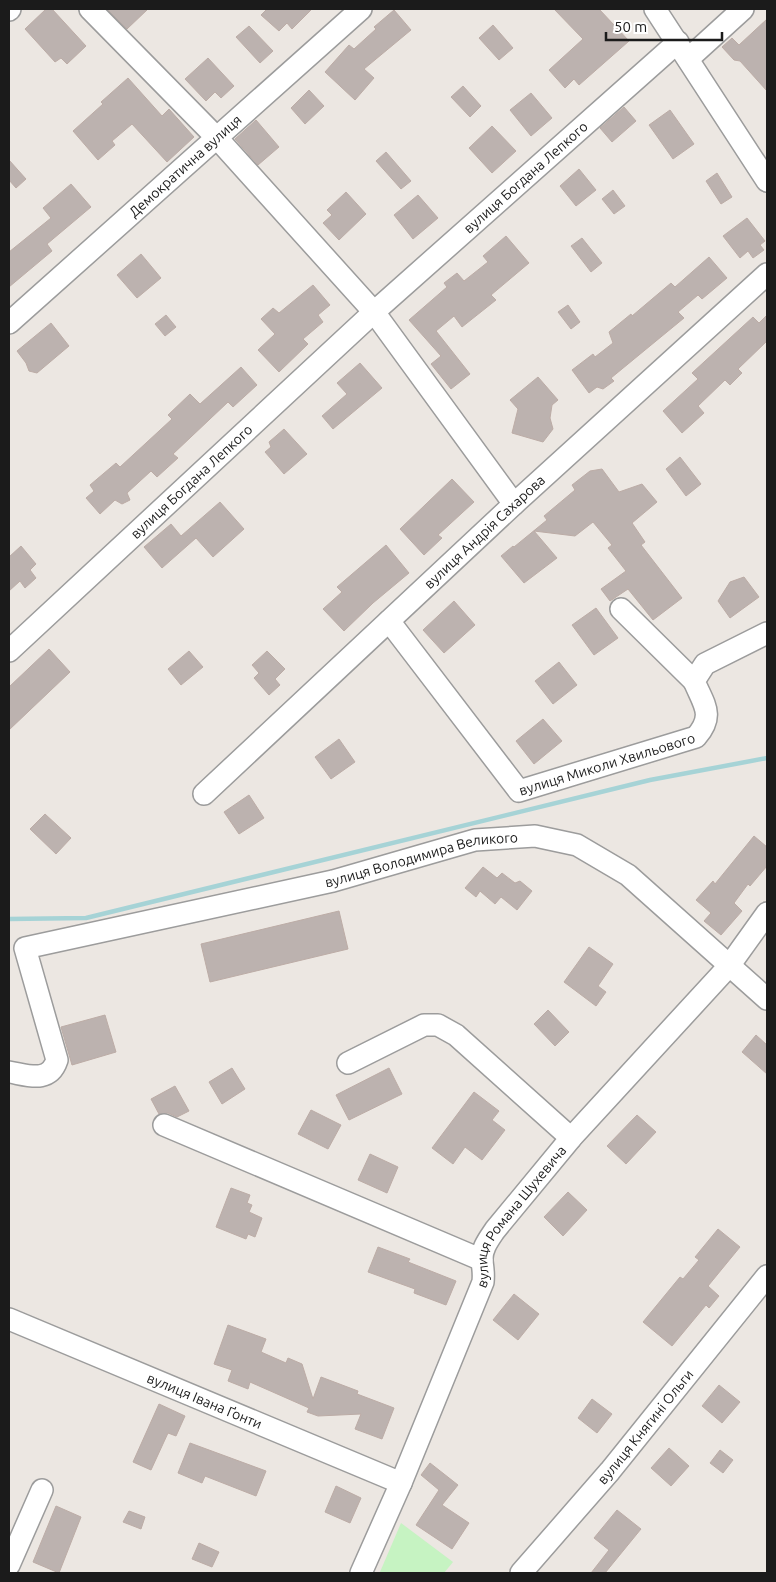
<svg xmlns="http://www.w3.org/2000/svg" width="776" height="1582" viewBox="0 0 776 1582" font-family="Ubuntu,sans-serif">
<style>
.park{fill:#c6f3c2}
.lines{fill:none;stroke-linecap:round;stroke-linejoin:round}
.stream{stroke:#a6d3d6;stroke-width:4.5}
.building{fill:#bcb2af;stroke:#bcaca6}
.minor-casing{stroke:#9c9c9c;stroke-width:24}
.minor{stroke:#fff;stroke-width:21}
.labels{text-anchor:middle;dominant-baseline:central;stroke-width:5;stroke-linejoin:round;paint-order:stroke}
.street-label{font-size:14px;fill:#1b1b1b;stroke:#fff}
</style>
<rect width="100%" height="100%" fill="#ece7e2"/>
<path class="park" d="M401 1523 453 1562 444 1573H383L380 1572Z"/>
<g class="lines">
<path class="stream" d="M9 919 86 918 650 780 767 758"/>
</g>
<path class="building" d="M46 9H52L86 46 67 64 61 58 55 62 25 29Z
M107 9H148L127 29Z
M267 9H312L292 29 287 23 279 31 261 15Z
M554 9H599L629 41 579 85 574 79 565 88 549 70 583 39Z
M394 10 411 30 364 69 374 78 355 100 325 72 349 45 354 49 376 29 374 27Z
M767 19V91L740 61 734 60 722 47 732 38 739 45Z
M493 25 513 48 499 60 479 38Z
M249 26 273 51 260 63 236 37Z
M208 58 234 86 221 98 215 92 206 101 185 79Z
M128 78 162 116 169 109 194 137 167 162 132 124 112 141 115 145 98 160 73 131 103 104 101 102Z
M463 86 481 106 470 117 451 97Z
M309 90 324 106 305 124 291 108Z
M531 93 552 118 531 136 510 110Z
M624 107 636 121 612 142 600 128Z
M670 110 694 144 673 159 649 125Z
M256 120 279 147 258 165 235 139Z
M492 126 516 151 492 173 469 148Z
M386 152 411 181 401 189 376 161Z
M9 160 26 179 16 188 9 180Z
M579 169 596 190 576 206 560 186Z
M717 173 732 197 721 204 706 181Z
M71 184 91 207 47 244 52 251 9 287V252L51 218 43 208Z
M613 190 625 206 614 214 602 199Z
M346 192 366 214 339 240 323 223 332 215 327 210Z
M418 195 438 218 413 239 394 215Z
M747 218 765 241 760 245 764 250 753 258 748 251 740 258 723 236Z
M506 236 529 263 491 295 496 300 462 327 454 316 436 331 470 374 451 389 431 364 441 356 409 320 447 287 444 283 457 273 464 281 488 262 483 256Z
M582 238 602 263 591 272 571 246Z
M141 254 161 278 137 298 117 275Z
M709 257 727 278 702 299 698 295 678 312 684 318 611 378 614 381 603 389 597 387 589 393 572 370 593 354 595 357 613 343 609 332 631 314 632 316 671 283 675 287Z
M313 285 330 305 318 315 323 322 303 339 308 344 279 372 258 350 275 334 261 319 273 308 279 313Z
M568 305 580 322 571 329 558 312Z
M166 315 176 327 165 336 155 324Z
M767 315V341L738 369 742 373 730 385 725 380 698 406 704 413 682 433 663 411 698 379 692 373 753 317 759 323Z
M51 323 69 346 37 373 29 371 26 363 17 351Z
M360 363 382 388 333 429 322 416 347 394 337 383Z
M241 367 257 385 233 407 228 402 173 454 178 458 157 477 151 471 127 493 130 500 122 504 115 500 100 514 86 498 94 491 90 485 116 463 120 467 172 419 168 415 190 394 200 404Z
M538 377 558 400 552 405 550 418 553 429 543 442 512 433 518 409 510 400Z
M284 429 307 454 284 474 265 452 271 447 269 442Z
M680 457 701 484 686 496 666 469Z
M602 469 619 492 642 484 657 502 632 523 645 542 641 545 682 598 653 620 628 589 610 601 601 589 626 571 608 548 612 545 593 522 575 536 534 531 557 558 524 583 501 556 513 546 514 547 547 520 544 516 575 490 572 485 590 471Z
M452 479 474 502 438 535 442 538 424 555 400 529Z
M220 502 244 529 213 557 196 538 162 568 144 547 171 524 181 536Z
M386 545 409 573 373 603 344 631 323 609 342 592 337 587Z
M21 546 36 564 30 570 36 578 25 588 20 581 9 591V557Z
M744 577 759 597 730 618 718 601 730 582Z
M454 601 475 625 444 653 423 630Z
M596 608 618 638 594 655 572 625Z
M49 649 70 672 9 730V687Z
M189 651 203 667 181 685 168 669Z
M267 651 285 669 275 679 280 685 269 695 254 678 259 673 252 665Z
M559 662 577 685 553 704 535 681Z
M543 719 562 741 534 764 516 741Z
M339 739 355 762 331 779 315 757Z
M249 795 264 818 239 834 224 812Z
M45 814 71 838 56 854 30 829Z
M754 836 767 847V866L750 886 748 884 734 903 742 911 721 935 704 921 711 913 696 900 713 881 715 884Z
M483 867 497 878 502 873 515 883 520 881 532 891 517 910 501 897 495 904 480 891 476 897 465 888Z
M339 911 348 949 210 982 201 944Z
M589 947 613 964 598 986 606 992 596 1006 564 982Z
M548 1010 569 1032 555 1046 534 1024Z
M105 1015 116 1052 72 1065 61 1027Z
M756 1035 767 1045V1074L742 1052Z
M232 1068 245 1089 222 1104 209 1082Z
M389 1068 402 1094 349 1120 336 1095Z
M175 1086 189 1111 177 1117 168 1113 159 1114 151 1099Z
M474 1092 499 1111 492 1120 505 1130 482 1160 465 1147 453 1164 432 1148Z
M311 1110 341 1125 328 1149 298 1134Z
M637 1115 656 1132 626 1164 607 1146Z
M370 1154 398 1167 387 1193 358 1180Z
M231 1188 250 1195 247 1203 252 1205 249 1212 262 1218 255 1237 248 1234 246 1239 216 1227Z
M568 1192 587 1210 563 1236 544 1217Z
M718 1229 740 1247 708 1286 719 1296 709 1308 706 1305 672 1346 643 1322 680 1277 683 1279 699 1260 695 1257Z
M378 1247 410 1259 408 1262 456 1281 446 1305 414 1293 415 1289 368 1272Z
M514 1294 539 1314 518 1340 493 1320Z
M228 1325 266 1339 261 1352 286 1363 288 1358 302 1364 313 1399 321 1377 358 1391 357 1394 394 1408 382 1439 355 1429 361 1414 318 1416 307 1412 309 1408 250 1382 248 1389 228 1381 232 1370 214 1364Z
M719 1385 740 1402 722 1423 702 1406Z
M592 1399 612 1414 597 1433 578 1418Z
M159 1404 185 1416 176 1436 168 1433 151 1470 133 1462Z
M190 1443 266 1471 256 1496 205 1476 202 1483 178 1473Z
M669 1448 689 1466 671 1486 651 1468Z
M720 1450 733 1460 723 1473 710 1463Z
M430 1463 458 1485 442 1505 469 1523 452 1549 416 1525 439 1490 421 1475Z
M336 1486 361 1498 350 1523 325 1512Z
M56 1506 81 1517 59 1573 33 1562Z
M617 1510 641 1529 605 1573H591L609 1550 594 1538Z
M129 1511 145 1517 141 1529 123 1522Z
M199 1543 219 1552 212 1567 192 1559Z"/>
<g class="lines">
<defs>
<g id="minor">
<path d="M90 9 217 138 374 312 514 504"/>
<path d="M655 9 767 181"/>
<path d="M9 10 10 9"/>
<path d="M688 59 743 9"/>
<path id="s1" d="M9 323 361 9"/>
<path d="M621 609 694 681"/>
<path id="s2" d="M389 621 519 791 696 737C715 715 704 705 694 681L705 664 767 633"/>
<path id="s3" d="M9 651 374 312 678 42"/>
<path id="s4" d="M204 794 514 504 767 274"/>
<path d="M348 1063 424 1025H438L456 1035 571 1138"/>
<path id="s5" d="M9 1072C28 1075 49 1084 57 1060L25 948 333 881 475 840 535 836 577 845 628 875 767 999"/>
<path d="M164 1125 482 1260"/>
<path id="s6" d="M9 1319 401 1483"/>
<path d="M9 1565 42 1490"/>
<path id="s7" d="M361 1573 401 1483 483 1282C484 1273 483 1270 482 1261 481 1249 489 1239 495 1230L571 1138 729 966 767 913"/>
<path id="s8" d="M521 1573 610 1471 767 1276"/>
</g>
</defs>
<use href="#minor" class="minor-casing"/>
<use href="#minor" class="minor"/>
</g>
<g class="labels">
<g class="street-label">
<text stroke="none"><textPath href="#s1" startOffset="236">Демократична вулиця</textPath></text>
<text stroke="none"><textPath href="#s3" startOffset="701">вулиця Богдана Лепкого</textPath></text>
<text stroke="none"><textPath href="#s3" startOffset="249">вулиця Богдана Лепкого</textPath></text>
<text stroke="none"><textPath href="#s4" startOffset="384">вулиця Андрія Сахарова</textPath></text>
<text stroke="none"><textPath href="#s2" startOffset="306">вулиця Миколи Хвильового</textPath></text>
<text stroke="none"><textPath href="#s5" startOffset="579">вулиця Володимира Великого</textPath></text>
<text stroke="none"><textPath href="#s7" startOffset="394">вулиця Романа Шухевича</textPath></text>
<text stroke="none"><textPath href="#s6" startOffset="212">вулиця Івана Ґонти</textPath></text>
<text stroke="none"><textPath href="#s8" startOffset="192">вулиця Княгині Ольги</textPath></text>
</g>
</g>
<rect width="776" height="1582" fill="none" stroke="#1b1b1b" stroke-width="20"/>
<path d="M606 32v8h116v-8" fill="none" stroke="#1b1b1b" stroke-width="2.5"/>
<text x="614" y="32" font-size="15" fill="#1b1b1b" stroke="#ffffff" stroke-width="4" paint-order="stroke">50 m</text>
</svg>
